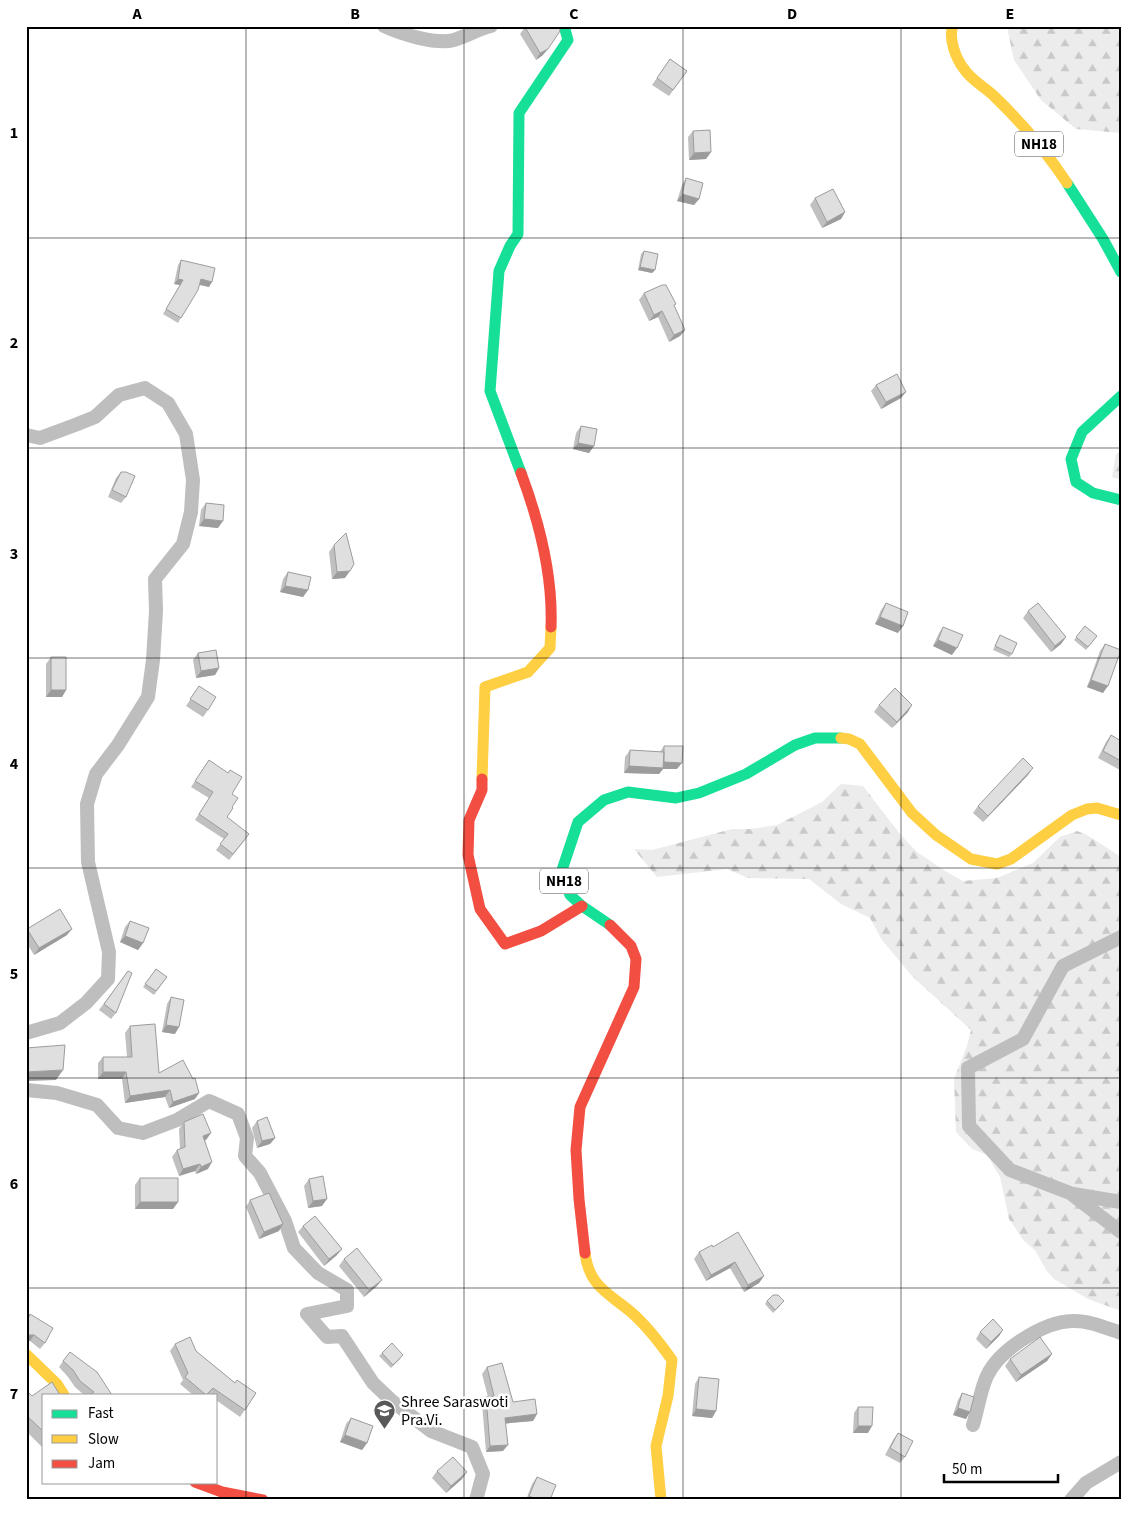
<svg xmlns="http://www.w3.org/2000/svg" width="1147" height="1526" viewBox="0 0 1147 1526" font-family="'Source Sans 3',sans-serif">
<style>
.forest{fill:url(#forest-firs)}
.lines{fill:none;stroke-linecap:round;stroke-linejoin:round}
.street{stroke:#bebebe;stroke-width:14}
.fast{stroke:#16e098;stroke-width:11}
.slow{stroke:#ffcf43;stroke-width:11}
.jam{stroke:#f24e42;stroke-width:11}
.wall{fill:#c0c0c0}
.shaded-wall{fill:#9c9c9c}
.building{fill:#dfdfdf;stroke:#9c9c9c}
.grid{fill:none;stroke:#000;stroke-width:1;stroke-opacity:0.55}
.labels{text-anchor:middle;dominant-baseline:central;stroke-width:5;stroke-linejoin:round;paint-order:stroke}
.shield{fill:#fff;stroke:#4c4c4c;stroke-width:1}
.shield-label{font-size:15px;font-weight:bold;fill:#000}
.poi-label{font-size:16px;fill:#000;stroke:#fff;text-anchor:start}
.neatline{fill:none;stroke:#000;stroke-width:2}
.grid-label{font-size:16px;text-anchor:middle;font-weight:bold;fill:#000}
</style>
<defs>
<pattern id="forest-firs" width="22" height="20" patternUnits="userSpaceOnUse" patternTransform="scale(1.25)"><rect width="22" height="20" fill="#ececec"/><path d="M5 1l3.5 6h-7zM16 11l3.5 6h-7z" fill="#c9c9c9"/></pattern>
</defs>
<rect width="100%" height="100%" fill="#fff"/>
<path class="forest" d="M1009 26H1121V133L1076 129 1041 100 1014 60 1008 32Z
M1121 451V480L1112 477 1116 454Z
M841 784 863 786 900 834 917 852 945 871 963 881 997 878 1033 863 1060 837 1077 831 1087 835 1121 857V1311L1088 1299 1054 1279 1046 1270 1035 1250 1024 1241 1009 1219 1000 1177 987 1155 972 1149 956 1132 954 1079 967 1046 971 1030 912 976 882 940 870 918 841 904 809 879 748 878 727 869 657 877 634 849 652 850 732 829H750L777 825 822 802Z"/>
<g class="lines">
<path class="street" d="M384 26C401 34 436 45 454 40 467 36 478 29 491 26
M26 435 40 438 75 425 95 417 119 395 145 388 168 403 186 434 193 480 191 512 183 544 155 579 156 611 153 660 148 697 118 745 96 774 87 804 88 862 109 952 108 979 86 1003 60 1023 26 1033
M1121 937 1063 966 1023 1039 968 1068 969 1126 1010 1170 1070 1193 1121 1232
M26 1090 57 1093 97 1105 118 1128 143 1133 177 1120 209 1101 238 1114 247 1138 245 1156 260 1173 285 1221 294 1248 318 1273 347 1290V1306L307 1314 327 1337 342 1336 373 1383 392 1401 431 1431 472 1447 483 1474 476 1500
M1073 1194 1121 1202
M973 1425C978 1409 980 1391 987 1376 999 1350 1043 1322 1072 1321 1088 1320 1106 1328 1121 1333
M1071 1500 1086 1483 1121 1462"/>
<path class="fast" d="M1067 183 1103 239 1121 272
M1121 396 1082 432 1071 459 1076 482 1093 493 1121 500
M521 473 490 391 499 271 510 246 518 234 519 113 568 40 564 26
M610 925 582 906 570 895 561 873 578 822 604 800 628 792 676 798 699 793 746 774 795 745 815 738H841"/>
<path class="slow" d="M953 26C948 38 956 59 964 69 971 80 986 88 995 97 1021 122 1047 153 1067 183
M841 738 849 739 860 744 912 813 936 835 971 859 997 864 1011 859 1072 815 1087 809 1097 808 1121 815
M482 779 485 687 528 672 550 648 551 627
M585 1253C589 1286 608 1293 631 1312 647 1326 660 1343 672 1360L668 1396 656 1446 661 1500
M26 1354 57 1384 64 1395"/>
<path class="jam" d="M521 473C539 521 553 575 551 627
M482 779V790L469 820 468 855 480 909 505 944 541 931 582 906
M585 1253 579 1199 576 1150 580 1107 634 987 636 959 631 946 610 925
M195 1482 222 1492 263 1500"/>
</g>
<path class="wall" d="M525 27 543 55 536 60 520 34Z
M670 59 687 71 669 96 652 85Z
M693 131 711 152 706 159 689 160 688 137Z
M686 178 699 199 694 205 677 201 682 185Z
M815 198 845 212 841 219 822 228 810 205Z
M644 251 655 270 652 273 638 270 641 254Z
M181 260 209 287 199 285 178 323 163 314 180 285 174 284 178 265Z
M644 293 685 330 680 336 669 342 658 317 649 321 639 300Z
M876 385 901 398 881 409 871 391Z
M581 426 594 446 589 453 573 449 576 433Z
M121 472 126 497 121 503 108 497 116 478Z
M206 503 218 528 199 526 201 510Z
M334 545 345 578 332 579 329 552Z
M288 572 308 590 303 597 280 592 283 579Z
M886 603 898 633 875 624 881 610Z
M1028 611 1066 637 1061 644 1051 652 1023 618Z
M1085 626 1097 636 1086 650 1074 640Z
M943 627 952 655 933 646 939 633Z
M1000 635 1012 654 1009 657 993 650Z
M1105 644 1103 693 1087 687 1100 651Z
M198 653 219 668 215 675 196 678 193 660Z
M51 657 66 690 62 697H46V664Z
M199 686 208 710 203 717 186 706Z
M879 705 908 712 892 728 874 712Z
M1111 735 1121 741V769L1120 770 1098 758 1106 742Z
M664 746 677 769H663L659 774 624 773 625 757 630 750 660 752Z
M209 760 232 794V807L227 817 245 840 229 860 216 850 224 839 195 820 209 798 191 787Z
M1028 775 983 822 973 813 978 806Z
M130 921 143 943 138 950 120 942 125 927Z
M27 929 67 935 34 955 26 942V930Z
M156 969 167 977 154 995 143 987Z
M128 971 116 1013 111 1019 99 1010Z
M171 997 175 1034 162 1032 167 1004Z
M130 1026 159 1073 195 1099 169 1108 165 1097 125 1103 122 1079H98V1063L103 1057H127L125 1033Z
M257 1121 275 1138 270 1144 257 1148 252 1128Z
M184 1122 206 1140H205L208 1169 196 1174 195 1171 179 1176 172 1157 177 1150 180 1149 179 1129Z
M140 1178 178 1202 173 1209H135V1185Z
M309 1179 322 1206 308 1208 304 1186Z
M250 1200 279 1231 259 1239 246 1207Z
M303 1226 337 1255 324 1266 298 1232Z
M713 1247 764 1276 759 1283 744 1292 730 1268 706 1281 694 1259 699 1252Z
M344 1259 377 1286 364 1297 339 1266Z
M767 1301 781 1305 773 1313 765 1304Z
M26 1315 29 1317 45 1343 40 1349 30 1341H26Z
M1003 1330 999 1336 986 1349 976 1339 980 1332Z
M175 1344 196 1351 235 1383 256 1393 240 1417 216 1400V1395H193L180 1384 183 1380 170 1351Z
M382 1353 401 1358 391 1368 379 1356Z
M1052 1354 1047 1361 1016 1382 1005 1366 1010 1359Z
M63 1361 112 1395H84L75 1387 68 1377 59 1367Z
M487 1367 513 1402 537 1414 533 1421 506 1423 503 1451 486 1452 482 1403 486 1397H488L482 1374Z
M699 1377 716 1411 712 1418 692 1416 695 1384Z
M26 1390 32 1396 44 1395V1445L42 1447 26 1431Z
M962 1393 966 1419 953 1415 958 1400Z
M858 1407 868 1433H853L854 1413Z
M351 1418 367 1443 362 1450 340 1442 346 1424Z
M898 1433 905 1457 900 1463 885 1455 893 1440Z
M437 1471 462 1479 446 1493 432 1478Z
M537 1477 550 1500H526L532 1484Z"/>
<path class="shaded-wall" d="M548 49 543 55 536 60 540 53Z
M711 152 706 159 689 160 694 153Z
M682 194 699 199 694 205 677 201Z
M845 212 841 219 822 228 827 222Z
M640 267 655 270 652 273 638 270Z
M178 279 183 280 180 285 174 284Z
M201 279 212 282 209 287 197 284Z
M662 311 658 317 649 321 654 315Z
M685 330 680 336 669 342 674 335Z
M906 392 901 398 881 409 886 402Z
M578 443 594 446 589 453 573 449Z
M204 519 223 521 218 528 199 526Z
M350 571 345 578 332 579 337 572Z
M285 586 308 590 303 597 280 592Z
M880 617 903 626 898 633 875 624Z
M1066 637 1061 644 1051 652 1055 646Z
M938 640 957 648 952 655 933 646Z
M219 668 215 675 196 678 201 671Z
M1091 680 1108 686 1103 693 1087 687Z
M51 690H66L62 697H46Z
M912 705 908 712 892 728 897 722Z
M664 762 682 763 677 769H663L659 774 624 773 629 766Z
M1033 768 1028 775 983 822 988 816Z
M72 929 67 935 34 955 39 948Z
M125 936 143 943 138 950 120 942Z
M166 1025 179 1027 175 1034 162 1032Z
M63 1070 56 1080 26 1081V1072Z
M103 1072H126L122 1079H98Z
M170 1090 165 1097 125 1103 130 1096Z
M199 1093 195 1099 169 1108 173 1102Z
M211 1133 206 1140 198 1143 203 1136Z
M275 1138 270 1144 257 1148 262 1141Z
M212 1162 208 1169 196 1174 201 1167Z
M200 1164 195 1171 179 1176 183 1169Z
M327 1199 322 1206 308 1208 313 1201Z
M140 1202H178L173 1209H135Z
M283 1224 279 1231 259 1239 264 1232Z
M342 1249 337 1255 324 1266 329 1259Z
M735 1262 730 1268 706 1281 711 1275Z
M764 1276 759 1283 744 1292 748 1285Z
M382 1280 377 1286 364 1297 369 1290Z
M1003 1330 999 1336 986 1349 991 1342Z
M28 1335H34L30 1341H26V1336Z
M1052 1354 1047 1361 1016 1382 1021 1375Z
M958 1408 970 1412 966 1419 953 1415Z
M696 1409 716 1411 712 1418 692 1416Z
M537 1414 533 1421 501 1424 505 1418Z
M858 1426H872L868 1433H853Z
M345 1435 367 1443 362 1450 340 1442Z
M508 1445 503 1451 486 1452 490 1446Z
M467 1472 462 1479 446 1493 451 1486Z
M529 1496 538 1500H527Z"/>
<path class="building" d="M526 26H559L560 31 548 49 540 53 525 27Z
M670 59 687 71 673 90 657 78Z
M710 130 711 152 694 153 693 131Z
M686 178 703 183 699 199 682 194Z
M833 189 845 212 827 222 815 198Z
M644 251 658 254 655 270 640 267Z
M181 260 215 268 212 282 201 279 198 290 181 318 166 309 183 280 178 279Z
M662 285H666L676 304 674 305 685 330 674 335 662 311 654 315 644 293Z
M897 374 906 392 886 402 876 385Z
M581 426 597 429 594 446 578 443Z
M121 472H126L135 476 126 497 112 490Z
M206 503 224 505 223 521 204 519Z
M346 533 354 564 350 571 337 572 334 545Z
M288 572 311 577 308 590 285 586Z
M886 603 908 612 903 626 880 617Z
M1038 603 1066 637 1055 646 1028 611Z
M1085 626 1097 636 1088 647 1076 637Z
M943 627 963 635 957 648 938 640Z
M1000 635 1017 643 1012 654 995 646Z
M1105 644 1121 650 1108 686 1091 680Z
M216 650 219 668 201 671 198 653Z
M51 657H66V690H51Z
M199 686 216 697 208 710 190 699Z
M895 688 912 705 897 722 879 705Z
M1111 735 1121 741V761L1103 751Z
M664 746H683L682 763 664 762Z
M630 750 664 752 663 768 629 766Z
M1023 758 1033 768 988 816 978 806Z
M209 760 228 773 230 770 242 777 232 794 238 798 232 807 233 808 227 817 249 834 233 854 220 844 228 834 199 814 213 792 195 781Z
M60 909 72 929 39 948 27 929Z
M130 921 149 928 143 943 125 936Z
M156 969 167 977 156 991 145 984Z
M128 971 132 973 116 1013 104 1004Z
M171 997 184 1000 179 1027 166 1025Z
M155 1024 159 1073 183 1060 193 1079 195 1078 199 1093 173 1102 170 1090 130 1096 126 1072H103V1057H132L130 1026Z
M65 1045 63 1070 26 1072V1048Z
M203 1114 211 1133 203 1136 212 1162 201 1167 200 1164 183 1169 177 1150 185 1147 184 1122Z
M267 1117 275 1138 262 1141 257 1121Z
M323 1176 327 1199 313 1201 309 1179Z
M140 1178H178V1202H140Z
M269 1193 283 1224 264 1232 250 1200Z
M315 1216 342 1249 329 1259 303 1226Z
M738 1232 764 1276 748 1285 735 1262 711 1275 699 1252 712 1245 713 1247Z
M357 1248 382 1280 369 1290 344 1259Z
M773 1295H778L784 1301 775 1310 767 1301Z
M30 1314 53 1328 45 1343 34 1335H28L26 1334V1315L29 1317Z
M993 1319 1003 1330 991 1342 980 1332Z
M190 1337 196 1351 235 1383 237 1380 256 1393 245 1410 213 1388 206 1395 185 1377 188 1373 175 1344Z
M1040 1337 1052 1354 1021 1375 1010 1359Z
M392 1343 403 1355 393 1365 382 1353Z
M70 1352 97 1372 112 1395H89L94 1392 80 1381 73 1370 63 1361Z
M502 1363 513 1402 535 1399 537 1414 505 1418 508 1445 490 1446 486 1397 494 1396 487 1367Z
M699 1377 719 1379 716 1411 696 1409Z
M52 1382 60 1395H44V1432L26 1415V1390L32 1396Z
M962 1393 974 1397 970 1412 958 1408Z
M858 1407H873L872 1426H858Z
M351 1418 373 1426 367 1443 345 1435Z
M898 1433 913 1441 905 1457 890 1448Z
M453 1457 467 1472 451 1486 437 1471Z
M537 1477 556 1485 550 1500H538L529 1496Z"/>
<path class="grid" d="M246 26V1500M464 26V1500M683 26V1500M901 26V1500M26 238H1121M26 448H1121M26 658H1121M26 868H1121M26 1078H1121M26 1288H1121"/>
<defs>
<symbol id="school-pin" viewBox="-11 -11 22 30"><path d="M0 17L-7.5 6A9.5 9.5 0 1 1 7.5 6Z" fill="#595959" stroke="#fff"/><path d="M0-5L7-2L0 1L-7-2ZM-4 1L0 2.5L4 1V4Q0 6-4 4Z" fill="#fff"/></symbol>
</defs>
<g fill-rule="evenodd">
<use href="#school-pin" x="372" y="1398" width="25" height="34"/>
</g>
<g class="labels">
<g class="shield">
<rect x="1015" y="131.5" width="48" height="25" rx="4"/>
<rect x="540" y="868.5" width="48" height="25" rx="4"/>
</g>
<g class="shield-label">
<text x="1039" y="144">NH18</text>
<text x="564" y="881">NH18</text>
</g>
<g class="poi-label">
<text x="401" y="1402">Shree Saraswoti<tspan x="401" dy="18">Pra.Vi.</tspan></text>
</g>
</g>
<rect width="1147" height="1526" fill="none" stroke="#ffffff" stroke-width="55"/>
<rect x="42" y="1394" width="175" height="90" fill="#ffffff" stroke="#999999"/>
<rect x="52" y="1410" width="25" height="8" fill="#16e098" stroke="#999999"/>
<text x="88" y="1418" font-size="15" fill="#000000">Fast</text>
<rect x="52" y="1435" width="25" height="8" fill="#ffcf43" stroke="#999999"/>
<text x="88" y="1444" font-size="15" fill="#000000">Slow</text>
<rect x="52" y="1460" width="25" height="8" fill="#f24e42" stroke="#999999"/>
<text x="88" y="1468" font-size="15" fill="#000000">Jam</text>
<path d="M944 1474v8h114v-8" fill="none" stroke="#000000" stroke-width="2.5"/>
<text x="952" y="1474" font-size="15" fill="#000000" stroke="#ffffff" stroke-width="4" paint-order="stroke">50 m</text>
<rect x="28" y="28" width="1092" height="1470" class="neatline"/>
<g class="grid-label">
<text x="137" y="19">A</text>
<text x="355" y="19">B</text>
<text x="574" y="19">C</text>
<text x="792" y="19">D</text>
<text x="1010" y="19">E</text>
<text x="14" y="138">1</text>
<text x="14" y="348">2</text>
<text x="14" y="559">3</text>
<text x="14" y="769">4</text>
<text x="14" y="979">5</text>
<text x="14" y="1189">6</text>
<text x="14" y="1399">7</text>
</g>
</svg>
